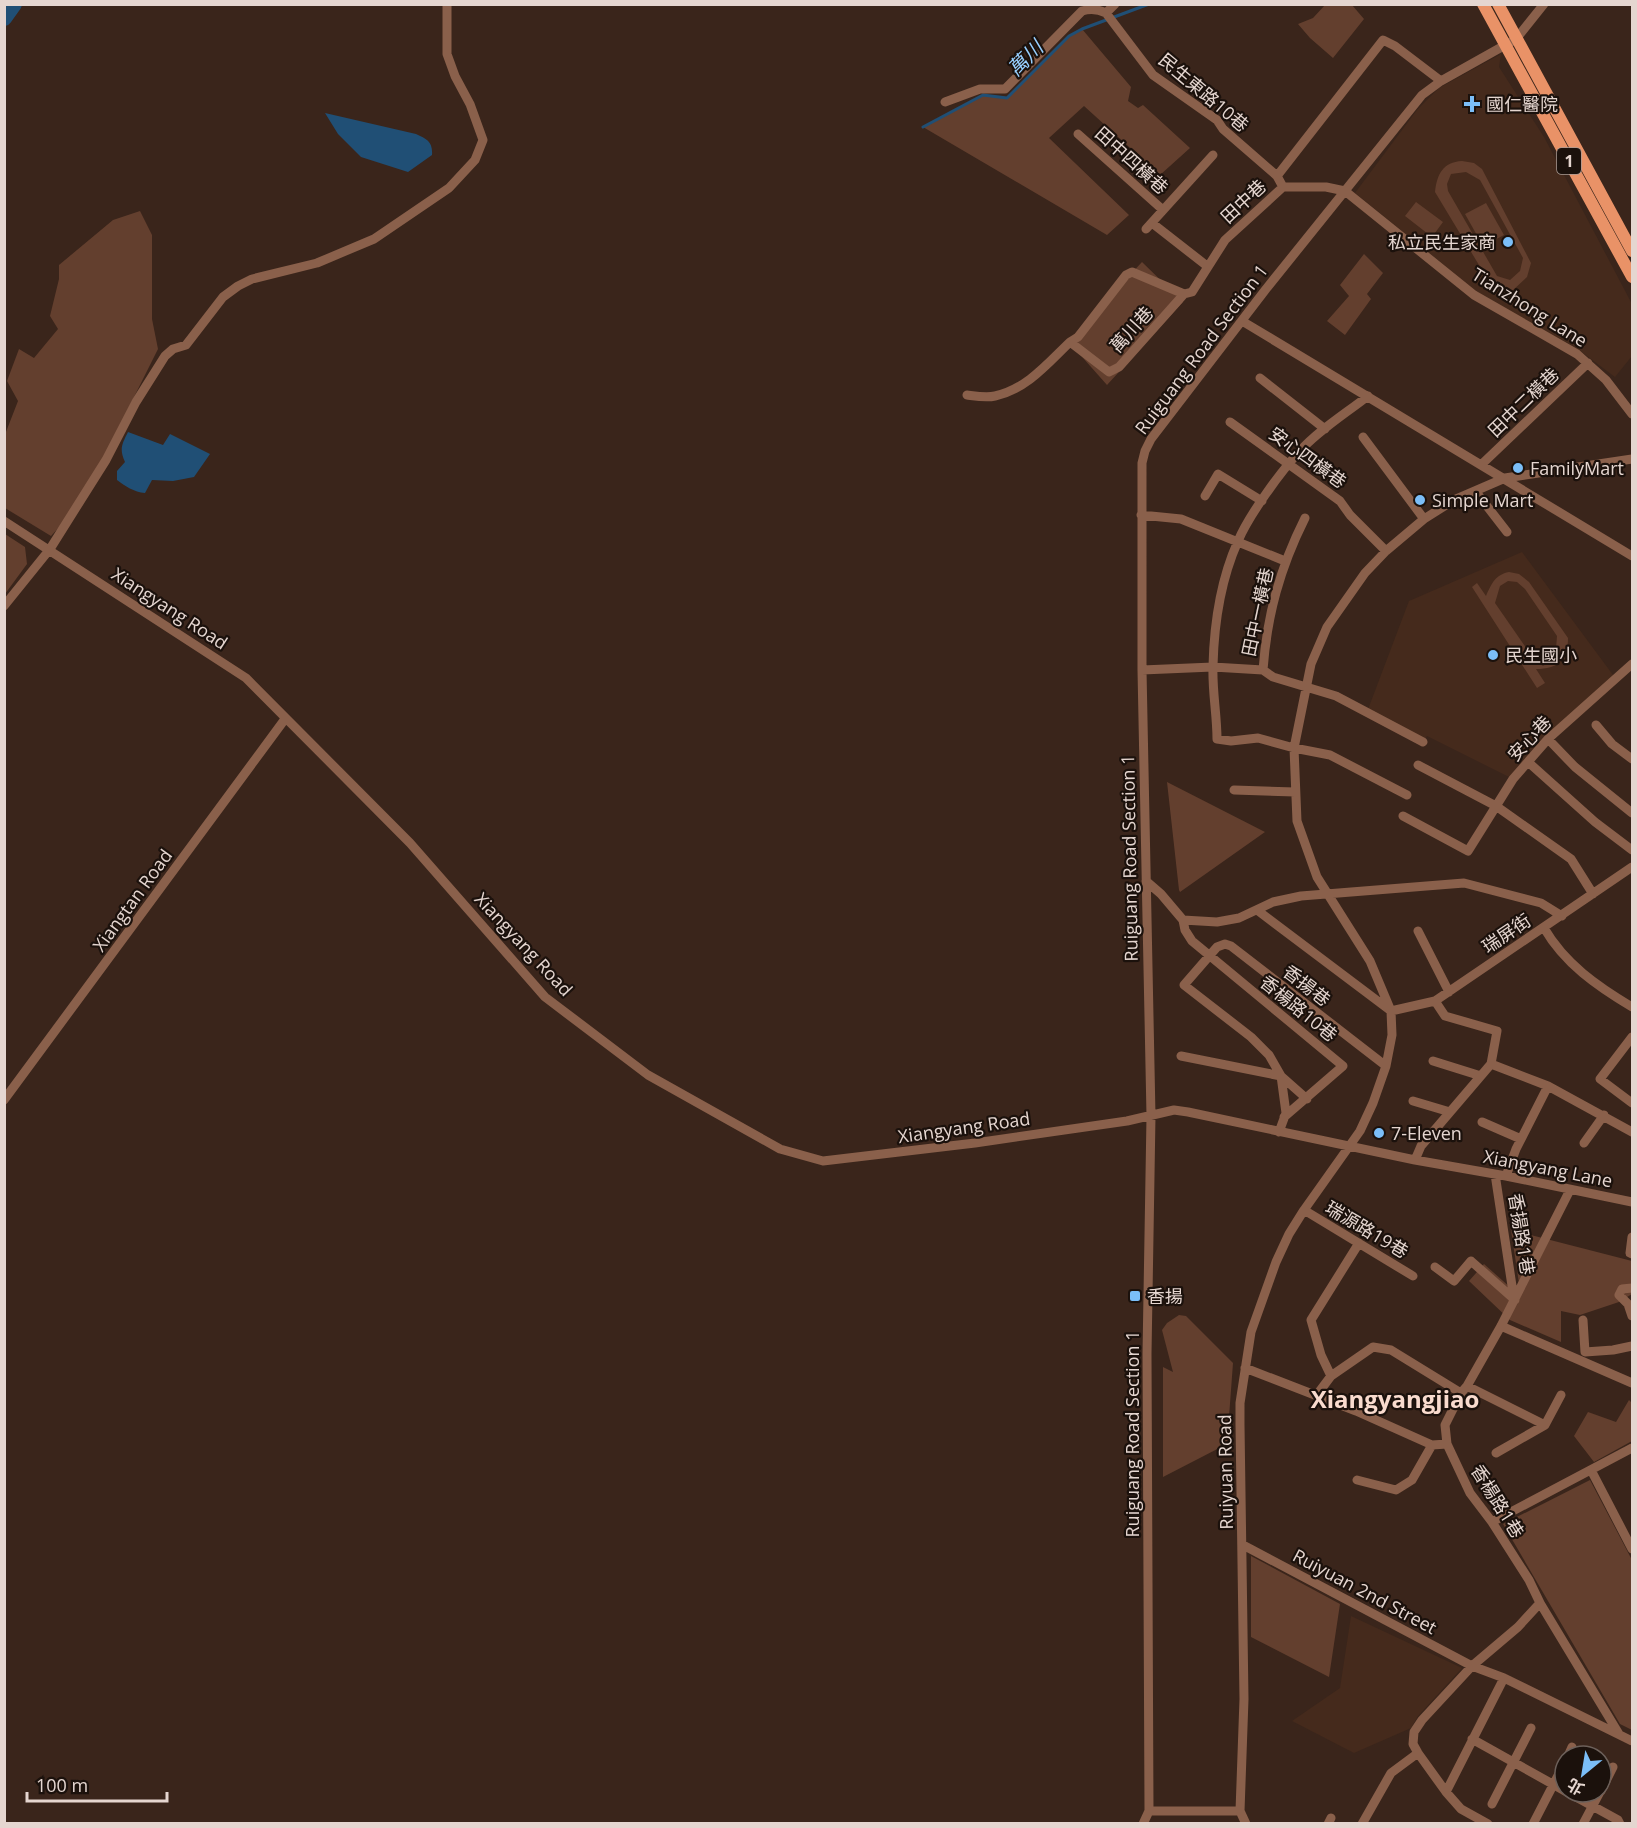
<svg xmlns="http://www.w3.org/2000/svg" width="1637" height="1828" viewBox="0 0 1637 1828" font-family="'Open Sans','Noto Sans TC',sans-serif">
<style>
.built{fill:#452a1c}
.green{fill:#633f2e;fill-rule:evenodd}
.water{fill:#204f75}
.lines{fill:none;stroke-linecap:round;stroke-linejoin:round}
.stream{stroke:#204f75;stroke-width:3}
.river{stroke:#204f75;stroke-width:16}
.minor{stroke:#8a604b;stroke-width:9}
.major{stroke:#e99267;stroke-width:12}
.poi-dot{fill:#7bbef8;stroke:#1b110c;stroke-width:2}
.labels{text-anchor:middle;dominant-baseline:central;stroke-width:4.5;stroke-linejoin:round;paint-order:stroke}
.shield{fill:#1b110c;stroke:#a89b95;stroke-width:1.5}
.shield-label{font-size:16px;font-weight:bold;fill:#e5d6d0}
.street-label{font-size:18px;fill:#e5d6d0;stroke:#1b110c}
.poi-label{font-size:18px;fill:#e5d6d0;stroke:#1b110c;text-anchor:start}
.water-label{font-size:20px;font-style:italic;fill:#97cfff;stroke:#1b110c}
.district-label{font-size:24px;font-weight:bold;fill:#f9dbce;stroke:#1b110c}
</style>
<rect width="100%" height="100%" fill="#3a251b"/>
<path class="built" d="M1501 54 1499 67 1544 137 1632 304V356L1615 377 1575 347 1512 313 1476 291 1355 193 1417 110 1439 88Z
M1522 552 1616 679 1513 779 1427 736 1423 742 1367 712 1409 601Z
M1351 1616 1462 1668 1418 1716 1411 1728 1354 1753 1292 1721 1340 1688Z"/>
<path class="green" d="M1325 5H1352L1364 19 1333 58 1310 38 1298 24 1313 18Z
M1082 29 1131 87 1128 101 1138 108 1143 105 1190 148 1160 175 1084 106 1049 138 1129 215 1107 235 923 127 983 95 1007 98 1069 36Z
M1462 161 1474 163 1482 169 1531 263 1527 277 1512 291 1502 290 1491 285 1435 192C1437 174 1443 162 1462 161ZM1466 172 1480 180 1523 258 1520 271 1510 280 1497 276 1448 191 1447 184 1451 174Z
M1416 202 1443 222 1432 237 1405 216Z
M1486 203 1504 235 1483 246 1465 214Z
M140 211 152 235V319L158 349 105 455 62 524 51 536 5 508 4 437 18 401 7 381 19 349 34 358 58 329 50 316 59 279V265L113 220Z
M1364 254 1383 273 1367 294 1371 299 1345 335 1327 321 1349 296 1340 285Z
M1142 262 1183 302 1107 385 1068 341Z
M5 534 25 547 27 564 5 594Z
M1509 572 1519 574 1529 582 1568 638C1568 660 1558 669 1536 669L1545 683 1537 688 1472 587 1477 583 1486 596C1492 583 1495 575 1509 572ZM1508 581 1517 582 1525 589 1557 636 1556 649 1546 658 1531 655 1495 603 1500 586Z
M1167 782 1265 832 1180 892 1179 890Z
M1511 1230 1632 1261V1294L1619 1302 1580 1315 1561 1311V1342L1510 1320 1469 1281 1484 1264 1521 1297Z
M1179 1315 1186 1316 1233 1363 1227 1444 1163 1477V1367L1173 1372 1162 1330 1167 1323Z
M1629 1400 1632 1403V1441L1594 1462 1574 1436 1588 1412 1616 1422Z
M1590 1480 1632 1560V1730L1620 1724 1503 1524Z
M1251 1556 1340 1604 1329 1677 1251 1637Z"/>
<path class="water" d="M325 113 416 134C427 139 433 142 432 155L408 172 361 157 338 134Z
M128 432 163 445 170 434 210 454 194 477 173 481 152 480 145 493C134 492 125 486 117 480V471L125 462C119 449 122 444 128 432Z"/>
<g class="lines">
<path class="stream" d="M923 127 983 95 1007 98 1069 36 1082 29 1149 4"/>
<path class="river" d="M4 18 14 4"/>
<path class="minor" d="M1106 13 1115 4
M945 102 980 89H1005L1082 11C1091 8 1098 9 1106 13L1153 75 1217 120 1223 129 1277 176 1283 187
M1078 134 1163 210
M1277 176 1383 40 1395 46 1441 81
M1152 223 1207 266
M1146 229 1213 155
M1184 294 1132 272 1126 275 1078 337 1070 342 1109 372 1119 367 1184 294 1192 292 1225 240 1283 187H1326L1345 191 1474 295 1577 354 1606 380 1632 414
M1242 321 1632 556
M1260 378 1325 429
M967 395C975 396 986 398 995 396 1027 389 1048 363 1070 342
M1368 396C1345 414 1319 430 1300 451 1281 471 1249 515 1238 541 1221 579 1214 624 1213 666 1212 690 1217 715 1217 739L1231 741 1258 738 1294 748 1330 755 1407 795
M1230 422 1340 501 1350 515 1386 551
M1363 437 1424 519
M1482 464 1588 363
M1476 492 1507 532
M1205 496 1218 474 1262 501
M1141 515 1181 519 1285 561
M4 521 246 678 410 843 545 997 648 1075 780 1149 823 1161 975 1143 1127 1121 1174 1110 1188 1112 1415 1160 1506 1176 1632 1202
M4 606 50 549 106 460 136 402 165 356 173 349 186 345 223 297 238 286 252 279 317 263 374 239 449 188 475 160 483 140 470 104 455 76 447 54V4
M1142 670 1213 667 1263 670 1273 677 1336 696 1423 742
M1263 670C1267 615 1280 568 1305 518
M1596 725 1612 744 1632 759
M1548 739 1575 767 1632 813
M1528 762 1595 822 1632 850
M1418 765 1496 806 1571 859 1593 894
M1234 790 1295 792
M1403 816 1468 851 1513 779 1548 739 1632 664
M1146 881 1161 894 1183 920 1185 930 1192 941 1343 1066 1284 1117
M1257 910 1391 1011 1435 1001 1632 867
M1183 920 1217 922 1239 918 1273 902 1301 896 1464 883 1541 903 1562 916
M1544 928C1565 964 1597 986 1632 1007
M1418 931 1449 992
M1632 1037 1600 1079 1632 1103
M1181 1056 1281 1076
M1433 1061 1481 1076
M1491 1064 1548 1086 1632 1132
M1307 1099 1281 1076 1269 1055 1251 1037 1184 985 1217 947 1225 944 1231 946 1386 1066
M4 1100 285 719
M1413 1101 1450 1112
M1482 1122 1521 1139
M1279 1132 1286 1113 1281 1076
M1584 1143 1604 1115
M1415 1160 1421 1146 1491 1064 1497 1031 1445 1016 1435 1001
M1495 1174 1514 1299
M1506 1176 1516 1149 1548 1086
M1304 1210 1413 1276
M1632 1237 1630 1253 1632 1254
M1435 1267 1454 1281 1471 1261 1515 1300
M1632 1288 1622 1289 1619 1295 1628 1304 1632 1316
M1583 1320 1585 1352 1613 1350 1632 1346
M1501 1326 1632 1383
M1245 1368 1356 1411 1432 1445 1447 1444
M1331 1376 1321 1355 1311 1320 1359 1243
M1467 1386 1545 1425
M1316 1396 1331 1376 1373 1347 1391 1350 1461 1393
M1496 1453 1545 1425 1561 1395
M1591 1470 1632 1549
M1357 1480 1396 1490 1412 1480 1432 1445
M1492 1522 1632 1448
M1243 1545 1472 1666 1504 1678 1632 1741
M1540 1603 1619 1734
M1472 1739 1565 1791
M1568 1756 1572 1747
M1601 1791 1613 1767
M1446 1792 1504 1678
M1567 1792 1618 1820 1620 1824
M1492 1804 1531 1728
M1149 1811H1240
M1143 1824 1149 1811 1147 1354 1151 1116 1142 670V463L1145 451 1151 439 1266 289 1422 95 1441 81 1516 39 1544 4
M1246 1824 1240 1811 1244 1699 1240 1425V1403L1251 1332 1276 1262 1289 1234 1304 1210 1360 1131 1373 1103 1386 1066 1392 1035 1391 1011 1370 961 1317 877 1297 821 1294 748 1311 664 1327 627 1365 573 1386 551 1424 519 1454 500 1505 478 1632 459
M1328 1824 1331 1818
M1362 1824 1391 1773 1418 1753
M1488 1824 1461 1809 1446 1792 1418 1753 1413 1744 1414 1732 1422 1720 1472 1666 1518 1627 1540 1603 1529 1580 1492 1522 1470 1493 1447 1444 1445 1425 1461 1393 1467 1386 1501 1326 1570 1190
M1533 1824 1565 1762
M1583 1824 1600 1792"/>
<path class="major" d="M1483 4 1632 277
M1498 4 1632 251"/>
</g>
<g class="poi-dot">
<path d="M1469 95h6v6h6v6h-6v6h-6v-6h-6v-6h6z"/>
<circle cx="1508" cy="242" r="6"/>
<circle cx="1518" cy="468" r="6"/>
<circle cx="1420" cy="500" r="6"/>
<circle cx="1493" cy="655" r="6"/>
<circle cx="1379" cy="1133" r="6"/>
<rect x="1129" y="1290" width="12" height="12" rx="3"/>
</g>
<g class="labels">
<rect class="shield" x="1557" y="148" width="24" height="26" rx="4.5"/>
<g class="shield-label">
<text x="1569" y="161">1</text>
</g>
<g class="street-label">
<text transform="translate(1204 92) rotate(40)">民生東路10巷</text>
<text transform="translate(1132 160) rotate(42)">田中四橫巷</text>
<text transform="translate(1243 201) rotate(-43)">田中巷</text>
<text transform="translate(1530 307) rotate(32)">Tianzhong Lane</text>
<text transform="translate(1131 329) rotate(-48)">萬川巷</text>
<text transform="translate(1201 349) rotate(-53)">Ruiguang Road Section 1</text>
<text transform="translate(1523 402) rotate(-44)">田中二橫巷</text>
<text transform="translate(1308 457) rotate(36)">安心四橫巷</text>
<text transform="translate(170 608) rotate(33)">Xiangyang Road</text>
<text transform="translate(1257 612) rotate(-78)">田中一橫巷</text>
<text transform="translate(1529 738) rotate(-47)">安心巷</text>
<text transform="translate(1129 858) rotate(-91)">Ruiguang Road Section 1</text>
<text transform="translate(132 900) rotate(-54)">Xiangtan Road</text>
<text transform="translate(1506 933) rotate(-34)">瑞屏街</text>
<text transform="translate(524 944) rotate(47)">Xiangyang Road</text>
<text transform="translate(1307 985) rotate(38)">香揚巷</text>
<text transform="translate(1299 1008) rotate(39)">香楊路10巷</text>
<text transform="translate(964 1127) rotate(-8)">Xiangyang Road</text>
<text transform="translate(1548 1168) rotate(11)">Xiangyang Lane</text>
<text transform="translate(1367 1229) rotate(31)">瑞源路19巷</text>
<text transform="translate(1522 1234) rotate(81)">香揚路1巷</text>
<text transform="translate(1132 1434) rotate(-90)">Ruiguang Road Section 1</text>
<text transform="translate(1225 1472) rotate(-91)">Ruiyuan Road</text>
<text transform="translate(1498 1501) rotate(58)">香楊路1巷</text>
<text transform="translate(1365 1591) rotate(28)">Ruiyuan 2nd Street</text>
</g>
<g class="poi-label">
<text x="1486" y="104">國仁醫院</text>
<text x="1496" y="242" text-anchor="end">私立民生家商</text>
<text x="1530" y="468">FamilyMart</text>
<text x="1432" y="500">Simple Mart</text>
<text x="1505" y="655">民生國小</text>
<text x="1391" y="1133">7-Eleven</text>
<text x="1147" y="1296">香揚</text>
</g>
<g class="water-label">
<text transform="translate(1025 58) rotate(-45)">萬川</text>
</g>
<g class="district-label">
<text x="1395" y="1398">Xiangyangjiao</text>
</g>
</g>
<rect width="1637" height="1828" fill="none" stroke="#e5d6d0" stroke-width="12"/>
<g transform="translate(1583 1774) rotate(210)"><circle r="28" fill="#1b110c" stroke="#6c605a" stroke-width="1.5"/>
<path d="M0-4.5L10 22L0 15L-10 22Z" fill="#7bbef8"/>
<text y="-9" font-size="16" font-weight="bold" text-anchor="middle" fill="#e5d6d0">北</text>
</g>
<path d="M27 1792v9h140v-9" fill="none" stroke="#e5d6d0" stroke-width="3"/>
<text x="36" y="1792" font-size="18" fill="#e5d6d0" stroke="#1b110c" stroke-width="4.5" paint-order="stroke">100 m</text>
</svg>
